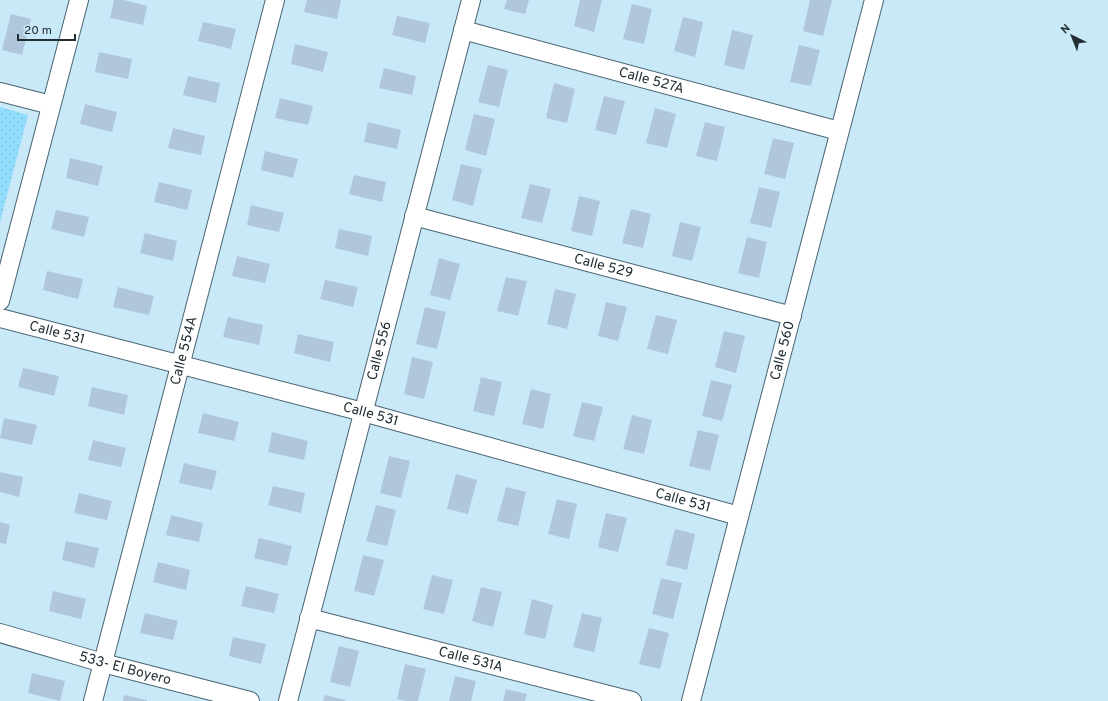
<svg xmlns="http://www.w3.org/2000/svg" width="1108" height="701" viewBox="0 0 1108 701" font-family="Overpass,sans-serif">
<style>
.grass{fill:url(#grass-dots)}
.building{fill:#b0c6dc}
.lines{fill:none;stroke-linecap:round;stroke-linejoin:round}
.street-casing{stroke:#486471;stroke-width:20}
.street{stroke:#fff;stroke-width:18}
.labels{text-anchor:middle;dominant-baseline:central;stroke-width:4;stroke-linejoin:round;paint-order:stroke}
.street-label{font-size:14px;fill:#212e33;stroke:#c9e9f8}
</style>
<defs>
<pattern id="grass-dots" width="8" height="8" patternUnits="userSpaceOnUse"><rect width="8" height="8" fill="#92ddfd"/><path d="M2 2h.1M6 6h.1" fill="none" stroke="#7ebed9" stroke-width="1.8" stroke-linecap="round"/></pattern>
</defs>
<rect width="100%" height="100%" fill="#c9e9f8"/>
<path class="grass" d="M0 107 28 115 0 222Z"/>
<path class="building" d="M114 0H124L147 6 143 25 110 18Z
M307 0H341L337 19 304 12Z
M507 0H529L525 14 504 9Z
M580 0H602L594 32 574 26Z
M810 0H832L823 36 803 31Z
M632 4 652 9 644 44 623 39Z
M11 14 31 19 22 55 2 50Z
M397 16 430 23 425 43 392 35Z
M683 17 703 22 695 57 674 51Z
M203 22 236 29 231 49 198 41Z
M732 30 753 35 744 70 724 65Z
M295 44 328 52 323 72 291 64Z
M799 45 820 50 811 86 790 82Z
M99 52 132 59 128 79 95 72Z
M488 65 508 70 499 107 478 102Z
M384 68 416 76 412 95 379 88Z
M188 76 220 83 216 103 183 95Z
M554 83 575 89 567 123 546 118Z
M604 96 625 101 616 135 595 130Z
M280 98 313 106 308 125 275 118Z
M85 104 117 112 112 132 80 124Z
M655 108 676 114 667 148 646 143Z
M474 114 495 119 486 156 465 150Z
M368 122 401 130 397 149 364 142Z
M705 122 725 127 717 161 696 156Z
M173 128 205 136 201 155 168 148Z
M773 138 794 143 785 179 764 174Z
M265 151 298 159 293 178 261 170Z
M70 158 103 166 98 186 66 178Z
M461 164 482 169 473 206 452 200Z
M354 175 386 182 382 202 349 194Z
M159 182 192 190 187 210 154 202Z
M530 184 551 189 542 223 521 218Z
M759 187 780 192 771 228 750 223Z
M579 196 600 201 592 236 571 231Z
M251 205 284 213 279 232 247 225Z
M631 209 651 214 643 248 622 243Z
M56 210 89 217 84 237 51 229Z
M680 222 701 227 692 261 672 256Z
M339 229 372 236 368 256 335 248Z
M145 233 177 241 173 261 140 253Z
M747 237 767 242 759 278 738 273Z
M237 256 270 264 265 283 232 276Z
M439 258 460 264 450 300 430 295Z
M47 271 83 279 78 299 43 290Z
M506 277 527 281 518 316 497 311Z
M325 280 358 287 353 307 320 299Z
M118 287 154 296 149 315 113 307Z
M555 289 576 294 567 329 547 324Z
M606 302 627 307 618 341 598 336Z
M425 307 446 312 437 349 416 344Z
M656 315 677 320 668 354 647 349Z
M228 317 263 325 259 345 223 337Z
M724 331 745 336 736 373 715 367Z
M298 334 334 342 330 362 294 353Z
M412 357 433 362 424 399 404 394Z
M23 368 59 376 54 396 18 387Z
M481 377 502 382 494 416 473 411Z
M711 380 732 385 722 421 702 416Z
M92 387 128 395 124 415 88 406Z
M531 389 551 394 543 429 522 424Z
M582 402 603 407 594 441 573 436Z
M203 413 239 422 234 441 198 433Z
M632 415 652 420 644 454 623 449Z
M4 418 37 425 32 445 0 438Z
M698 430 719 435 710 471 689 466Z
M272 432 308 441 304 460 268 452Z
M93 440 126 448 121 467 88 460Z
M389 456 410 461 401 498 380 493Z
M184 463 217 471 212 490 179 483Z
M0 472 23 477 19 497 0 492Z
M456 474 477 480 468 514 447 509Z
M273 486 305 493 301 513 268 505Z
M506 487 526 492 518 526 497 521Z
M79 493 112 501 107 520 74 513Z
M557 499 577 504 569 539 548 534Z
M376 505 396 510 387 546 366 541Z
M606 513 627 518 618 552 598 547Z
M171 515 203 523 199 542 166 535Z
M0 522 10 525 6 544 0 543Z
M675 529 695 534 687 570 666 565Z
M259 538 292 546 287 566 254 558Z
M66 541 99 548 94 568 62 560Z
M363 555 384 560 374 596 354 591Z
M158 562 190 570 186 590 153 582Z
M432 575 453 580 444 614 423 609Z
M661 578 682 583 673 619 652 614Z
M246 586 279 594 274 613 241 606Z
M481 587 502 592 493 627 472 621Z
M53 591 86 599 81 619 49 611Z
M532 599 553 605 545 639 524 634Z
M145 613 178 621 173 640 140 633Z
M582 613 602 618 594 652 573 647Z
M649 628 669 633 660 669 639 664Z
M233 637 266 644 261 664 229 656Z
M339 646 359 651 350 687 330 682Z
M405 664 426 669 418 701H407L397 699Z
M32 673 65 681 60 701 28 693Z
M455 676 476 681 471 701H449Z
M506 689 527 694 525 701H503Z
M124 695 147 700V701H123Z
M325 695 346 700 345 701H323Z"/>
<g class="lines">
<defs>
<g id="street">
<path id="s1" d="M463 30 839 131"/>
<path d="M0 92 51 105"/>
<path id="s2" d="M414 216 792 316"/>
<path d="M0 301 79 0"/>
<path id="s3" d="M0 318 363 412 739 516"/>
<path id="s4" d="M309 618 632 701"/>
<path id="s5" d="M0 633 103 663 250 701"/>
<path id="s6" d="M93 701 275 0"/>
<path id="s7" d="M288 701 471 0"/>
<path id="s8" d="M691 701 874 0"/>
</g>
</defs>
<use href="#street" class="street-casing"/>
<use href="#street" class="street"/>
</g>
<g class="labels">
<g class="street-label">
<text stroke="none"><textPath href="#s1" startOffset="195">Calle 527A</textPath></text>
<text stroke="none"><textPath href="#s2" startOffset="196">Calle 529</textPath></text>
<text stroke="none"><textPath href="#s3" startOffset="59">Calle 531</textPath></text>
<text stroke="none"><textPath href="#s6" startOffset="362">Calle 554A</textPath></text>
<text stroke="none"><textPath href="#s7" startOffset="362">Calle 556</textPath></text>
<text stroke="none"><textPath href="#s8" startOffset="362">Calle 560</textPath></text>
<text stroke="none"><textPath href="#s3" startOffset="383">Calle 531</textPath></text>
<text stroke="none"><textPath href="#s3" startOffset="707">Calle 531</textPath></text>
<text stroke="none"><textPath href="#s4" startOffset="167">Calle 531A</textPath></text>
<text stroke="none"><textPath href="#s5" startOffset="130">533- El Boyero</textPath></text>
</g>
</g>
<g transform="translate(1072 36) rotate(317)" stroke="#c9e9f8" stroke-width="3" paint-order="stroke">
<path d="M0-3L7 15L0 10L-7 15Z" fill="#212e33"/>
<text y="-6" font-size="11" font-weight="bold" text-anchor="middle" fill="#212e33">N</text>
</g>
<path d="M18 34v6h57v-6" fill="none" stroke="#212e33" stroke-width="2"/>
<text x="24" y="34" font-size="12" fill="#212e33" stroke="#c9e9f8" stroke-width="3" paint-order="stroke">20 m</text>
</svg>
